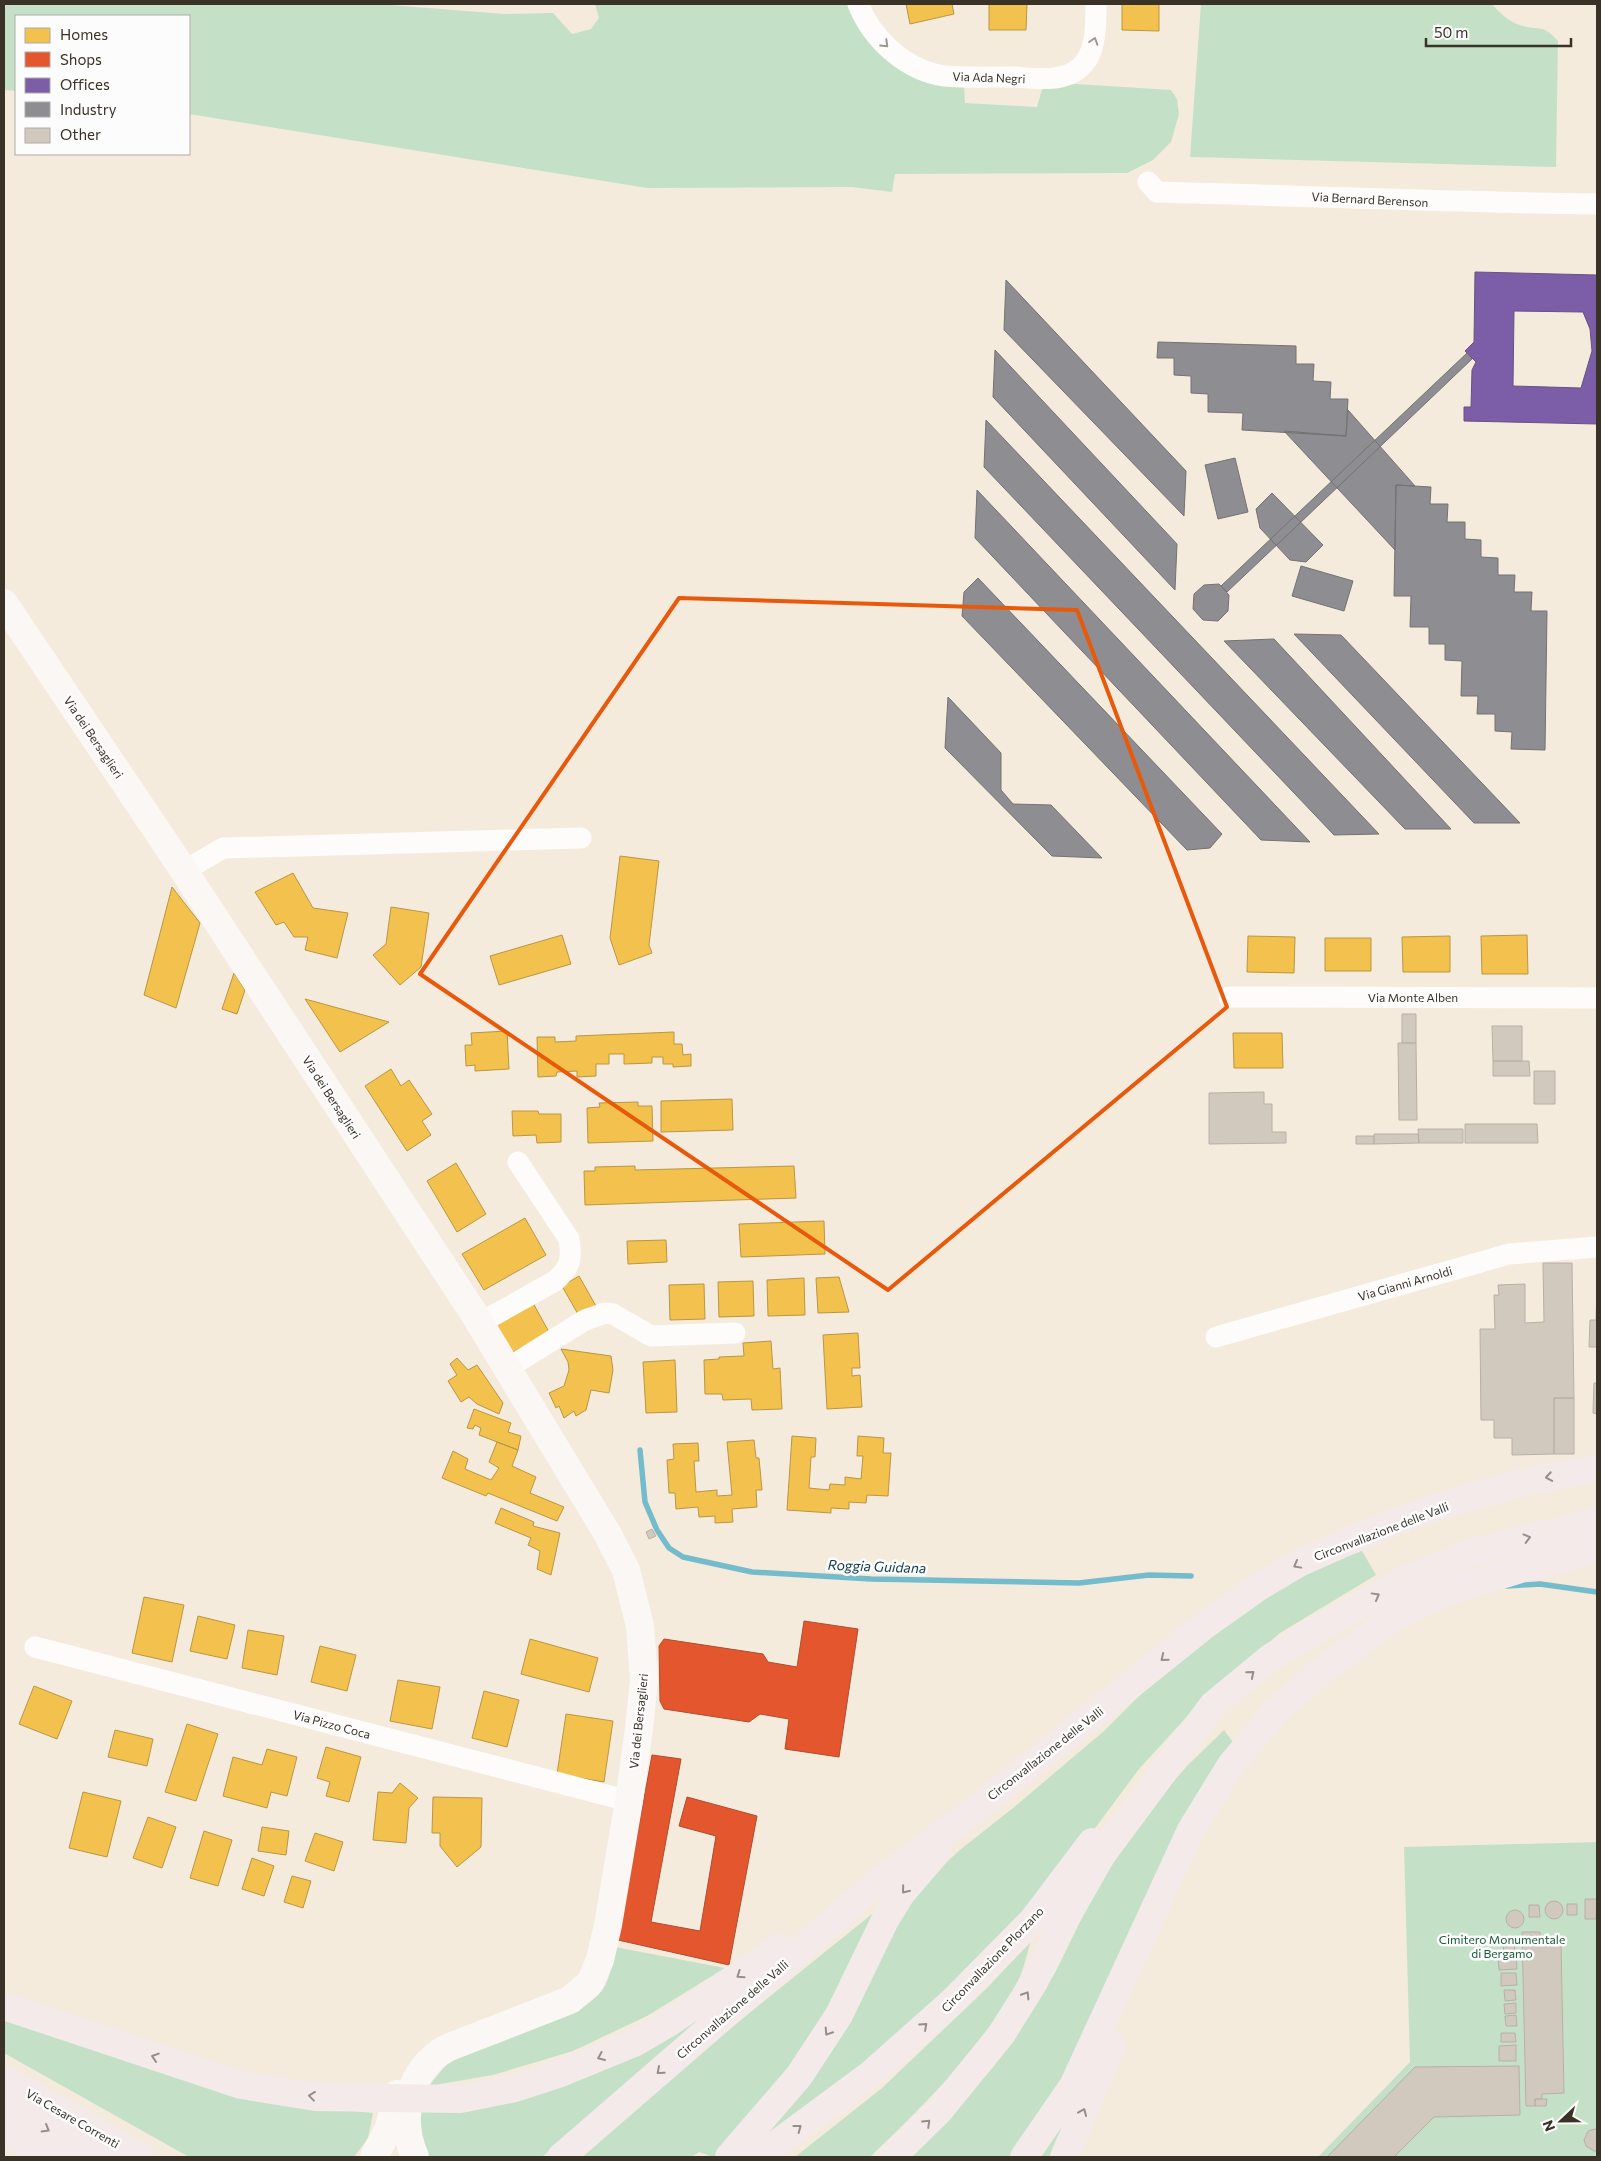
<svg xmlns="http://www.w3.org/2000/svg" width="1601" height="2161" viewBox="0 0 1601 2161" font-family="Commissioner,sans-serif">
<style>
.green{fill:#c4e1c8}
.homes{fill:#f2c14e;stroke:#bb9642}
.shops{fill:#e4572e;stroke:#b14c2c}
.offices{fill:#7b5ea7;stroke:#685181;fill-rule:evenodd}
.industry{fill:#8d8d92;stroke:#747272}
.lines{fill:none;stroke-linecap:round;stroke-linejoin:round}
.stream{stroke:#74bbcb;stroke-width:5.5}
.building{fill:#d1c9bd;stroke:#b8b0a4}
.street{stroke:#fdfcfa;stroke-width:21}
.secondary{stroke:#fbf7f5;stroke-width:28}
.highway{stroke:#f4eaea;stroke-width:28}
.oneway{stroke:#9c9790}
.oneway2{stroke:#978e88}
.marked{fill:none;stroke:#e8590c;stroke-width:4;stroke-linejoin:round}
.labels{text-anchor:middle;dominant-baseline:central;stroke-width:5;stroke-linejoin:round;paint-order:stroke}
.street-label{font-size:12px;fill:#3a3227;stroke:#fcfcfc}
.park-label{font-size:12px;fill:#1a583b;stroke:#fcfcfc}
.water-label{font-size:14px;font-style:italic;fill:#0b3b47;stroke:#fcfcfc}
</style>
<rect width="100%" height="100%" fill="#f4ebdd"/>
<path class="green" d="M4 4H377L505 14 553 13 572 34 591 29 599 18 595 4H849L866 34 964 84 965 103 1037 107 1043 86 1076 84 1171 90 1177 99 1179 114 1171 142 1153 160 1127 173 895 174 892 192 852 187 647 188 189 114V16H16V91L4 90Z
M1201 4H1492C1499 12 1509 22 1520 25 1540 32 1541 22 1558 41L1556 167 1190 157Z
M1358 1544 1376 1575 1280 1633 1204 1698 1139 1769 1070 1862 922 2023 739 2157 902 1903 961 1849 1013 1808 1104 1731 1189 1646 1250 1601Z
M1224 1730 1236 1746 1071 2074 1012 2157H908L925 2142 994 2066 1055 1973 1095 1891 1147 1812 1187 1766Z
M1597 1842V2157H1318L1410 2062 1404 1847Z
M877 1910 835 2013 720 2157H713L699 2152 692 2157H571Z
M1031 1941C1027 1953 1024 1969 1018 1981 981 2050 925 2104 870 2157H795L882 2088 987 1988Z
M615 1947 725 1968 647 2016 573 2051 493 2075 429 2086 449 2061 579 2010C609 1990 609 1981 615 1947Z
M735 1994 542 2157H429L428 2156 418 2123V2109L489 2100Z
M4 2015 305 2106 373 2113 368 2138 354 2157H189L4 2053Z
M1085 2086 1056 2157H1035Z"/>
<path class="homes" d="M906 4H952L954 14 910 24Z
M989 4H1027L1026 30H989Z
M1122 4H1159V31L1122 30Z
M620 856 659 861 649 945 652 953 619 965 610 938Z
M293 873 313 908 348 913 337 958 305 950 308 937H294L284 922 276 925 255 892Z
M172 887 200 923 176 1008 144 995Z
M391 907 429 913 421 967 400 985 373 955 386 944Z
M562 935 571 964 499 985 490 956Z
M1527 935 1528 974H1482L1481 936Z
M1248 936 1295 937 1294 973 1247 972Z
M1450 936V972H1403L1402 937Z
M1325 938H1371V971H1325Z
M234 973 245 990 237 1014 222 1009Z
M305 999 389 1022 340 1052Z
M507 1031 509 1069 475 1071V1065L466 1066 465 1045H472L471 1033Z
M674 1032V1044H682L683 1055 691 1054V1066L673 1067V1064H663V1057H652V1063L624 1064V1054H609V1064H596V1076L577 1077V1071L557 1072 556 1076 538 1077 537 1037H555V1042L576 1041V1036Z
M1233 1033H1282L1283 1068H1234Z
M391 1069 401 1086 409 1080 432 1114 422 1121 431 1135 407 1151 365 1086Z
M732 1099 733 1130 661 1132V1101Z
M638 1102V1106H652L653 1141 588 1143 587 1108 600 1107 599 1103Z
M512 1111H538L539 1114H561V1142L537 1143 536 1135 513 1136Z
M456 1163 486 1214 457 1232 427 1181Z
M635 1166V1170L794 1166 796 1198 585 1205 584 1171H595V1167Z
M525 1218 546 1255 484 1290 462 1254Z
M824 1221 825 1254 741 1257 739 1224Z
M666 1240 667 1262 628 1264 627 1241Z
M579 1276 596 1306 579 1316 562 1286Z
M839 1277 849 1312 818 1313 816 1278Z
M804 1278 805 1315 768 1316 767 1280Z
M753 1281 754 1316 719 1317 718 1282Z
M704 1284 705 1319 670 1320 669 1285Z
M533 1303 549 1332 512 1353 495 1324Z
M858 1333 860 1368H852V1376L860 1375 862 1407 827 1409 823 1335Z
M771 1341 773 1369 780 1368 782 1409 752 1410 751 1399 723 1400 722 1394H705L704 1360 719 1359V1357L744 1356 743 1343Z
M561 1349 611 1356 613 1370 609 1393 591 1390 586 1410 576 1416 574 1411 564 1418 559 1406 556 1408 549 1393 564 1386 569 1370 568 1362Z
M457 1358 468 1370 477 1365 503 1403 499 1414 477 1404 469 1397 461 1402 448 1381 457 1375 450 1364Z
M675 1360 677 1412 646 1413 643 1362Z
M474 1409 511 1423 508 1432 521 1436 518 1450 479 1435 481 1428 475 1425 473 1429 467 1428Z
M792 1436 816 1438 815 1457H811L809 1488 829 1490 830 1484 845 1485V1477L861 1479 863 1456H857L858 1436 884 1438 883 1453H891L888 1496 867 1495 866 1503 849 1502V1509L831 1508V1513L787 1510Z
M754 1440 756 1458H759L762 1490H756L757 1507 732 1509 733 1522 715 1523V1516L699 1517 698 1507 676 1509 675 1493H669L667 1460 674 1459 673 1444 698 1443 699 1461H694L696 1492 717 1490V1496L732 1495 727 1442Z
M497 1442 518 1450 512 1466 536 1477 530 1493 564 1507 557 1521 488 1493 486 1496 442 1478 453 1451 468 1459 465 1469 491 1480 499 1468 489 1462Z
M501 1508 534 1522 533 1526 560 1533 551 1575 537 1569 540 1551 528 1545 531 1538 495 1523Z
M144 1597 184 1605 172 1662 132 1653Z
M198 1616 235 1625 227 1659 190 1651Z
M248 1630 284 1636 277 1675 242 1668Z
M530 1639 598 1658 589 1692 521 1674Z
M320 1646 356 1655 347 1691 311 1682Z
M398 1680 440 1687 432 1729 390 1721Z
M34 1686 72 1701 57 1739 19 1724Z
M484 1691 519 1700 507 1747 472 1738Z
M566 1714 613 1721 604 1782 557 1774Z
M187 1724 218 1734 196 1801 165 1792Z
M115 1730 153 1739 147 1766 108 1757Z
M326 1747 361 1757 349 1802 326 1796 330 1782 317 1778Z
M267 1749 297 1757 287 1796 271 1792 267 1808 223 1796 233 1757 262 1765Z
M400 1783 418 1798 409 1808 406 1843 373 1840 378 1792 392 1793Z
M83 1792 121 1801 107 1857 69 1848Z
M433 1797 482 1798 481 1847 457 1867 440 1846V1833H432Z
M148 1817 176 1827 162 1868 133 1858Z
M262 1827 289 1831 286 1855 258 1851Z
M204 1831 232 1840 218 1886 190 1878Z
M315 1833 343 1842 334 1871 305 1861Z
M252 1858 274 1866 264 1896 242 1889Z
M292 1876 311 1881 303 1908 284 1902Z"/>
<path class="shops" d="M804 1621 858 1629 839 1757 785 1749 789 1719 760 1714 749 1722 664 1709 660 1701 659 1646 664 1639 763 1654 768 1662 797 1667Z
M652 1755 681 1759 651 1922 700 1931 716 1836 679 1826 687 1797 757 1816 729 1965 618 1940Z"/>
<path class="offices" d="M1475 272 1597 275V424L1464 421V407H1471L1472 370 1476 362 1465 351 1474 342ZM1514 311 1583 312 1590 329 1592 351 1581 388 1513 386Z"/>
<path class="industry" d="M1006 280 1186 471 1184 516 1004 330Z
M1158 342 1296 346V364H1314L1313 381 1331 382 1330 399H1348L1346 436 1242 430 1243 413 1208 412V394L1191 393V376L1174 375V358H1157Z
M995 350 1177 544 1175 590 993 397Z
M1467 353 1472 359 1300 523 1227 592 1221 586Z
M1348 410 1415 486 1396 485 1395 550 1284 431 1346 436Z
M986 420 1379 834 1334 835 984 467Z
M1235 458 1248 512 1218 519 1205 465Z
M1396 485 1431 487 1430 504H1448L1447 522H1465V539L1481 540V557L1498 558V575H1515L1514 592H1532L1531 611H1547L1545 750 1511 749 1512 732 1495 731V714H1477L1478 696H1461L1462 661 1445 660V644H1429V627H1410L1411 596H1394Z
M977 490 1310 842 1261 840 975 538Z
M1272 493 1323 545 1306 562 1290 560 1260 528 1256 509Z
M1301 566 1353 581 1344 611 1292 596Z
M978 578 1222 834 1210 848 1187 850 962 616 964 592Z
M1219 584 1229 595 1228 611 1218 621 1203 620 1193 609 1194 594 1204 585Z
M1294 634 1341 635 1520 823H1474Z
M1274 639 1451 829H1405L1224 641Z
M948 697 1001 753V790L1013 804 1051 805 1102 858 1052 856 945 748Z"/>
<g class="lines">
<path class="stream" d="M640 1450 645 1502 657 1530 669 1548 683 1557 752 1572 871 1579 1079 1583 1149 1575 1191 1576
M1507 1586 1540 1584 1597 1592"/>
</g>
<path class="building" d="M1402 1014H1416V1043H1402Z
M1492 1026H1522V1061H1493Z
M1398 1043H1416L1417 1120H1399Z
M1493 1061H1529L1530 1076H1493Z
M1534 1071H1555V1104H1534Z
M1264 1092V1104H1272V1132H1286V1143L1209 1144V1093Z
M1465 1124H1537L1538 1143H1465Z
M1418 1129H1463V1143H1419Z
M1374 1134H1418L1419 1143 1374 1144Z
M1356 1136H1374V1144H1356Z
M1543 1263H1572L1574 1398H1554V1454L1512 1455V1438H1494V1420H1481L1480 1329H1495L1494 1295H1499L1498 1285 1525 1284V1323L1544 1322Z
M1597 1289V1320H1596Z
M1590 1320H1597V1347H1589Z
M1594 1383H1597V1414L1593 1413Z
M1554 1398H1574V1454H1554Z
M652 1529 656 1536 649 1539 646 1532Z
M1585 1899H1597L1596 1919H1585Z
M1545 1910a9 9 0 1 1 18 0a9 9 0 1 1-18 0Z
M1567 1904H1577V1915H1567Z
M1529 1905H1539L1540 1917H1529Z
M1506 1919a9 9 0 1 1 18 0a9 9 0 1 1-18 0Z
M1522 1932H1540V1942H1561L1564 2093 1542 2094V2099H1535V2106H1526Z
M1514 1942 1515 1952 1504 1953 1503 1943Z
M1516 1955 1517 1969 1499 1970 1498 1956Z
M1501 1973H1516L1517 1985 1501 1986Z
M1504 1990H1515L1516 2000 1505 2001Z
M1516 2003V2013L1505 2014 1504 2004Z
M1516 2015 1517 2026H1506L1505 2016Z
M1501 2033H1515L1516 2042H1501Z
M1516 2045V2061H1499V2046Z
M1519 2066 1520 2115 1434 2117 1394 2157H1327L1415 2067Z
M1535 2099H1547L1546 2106H1535Z
M1595 2129H1597V2151H1594L1586 2146 1584 2140 1588 2131Z"/>
<g class="lines">
<path class="street" d="M858 4C872 39 906 71 945 76 967 78 991 77 1014 77 1032 78 1056 82 1074 72 1097 59 1096 27 1096 4
M1148 182 1157 192C1304 196 1450 202 1597 204
M184 871 223 848 581 838
M1229 997 1597 998
M480 1323 555 1281C571 1267 572 1259 569 1239L518 1162
M1216 1337 1509 1254 1597 1247
M506 1369 585 1320 605 1313 613 1314 651 1336 735 1333
M35 1647 629 1801"/>
<path class="secondary" d="M4 603 184 871 473 1312 607 1533 626 1570 640 1626 644 1680 639 1729 629 1801 608 1925 600 1960 590 1983 570 2000 447 2048C408 2070 398 2118 415 2157
M374 2157 389 2128 397 2094"/>
<path class="highway" d="M4 2006 241 2085 316 2097 460 2099 515 2088 558 2074 636 2042 667 2024 779 1948
M4 2079 142 2157
M4 2105 95 2157
M4 2132 49 2157
M561 2157 882 1879 971 1813 1205 1625 1257 1588 1299 1563 1344 1543 1406 1518 1466 1498 1534 1480 1597 1469
M729 2157 799 2076 839 2015 885 1920 901 1894 937 1852
M759 2157 871 2074 952 2002 1033 1920 1092 1842
M892 2157 939 2111 1001 2035 1034 1982 1063 1923 1101 1856 1213 1705 1270 1658 1333 1620 1405 1580 1470 1553 1597 1521
M1024 2157 1073 2086 1191 1830 1231 1765 1276 1711 1323 1670 1398 1615 1444 1593 1527 1567 1597 1550
M1064 2157 1112 2046"/>
</g>
<defs><path id="oneway-chevron" d="M-2-3.5L2.5 0L-2 3.5" fill="none" stroke-width="1.6" stroke-linecap="round" stroke-linejoin="round" transform="scale(1.25)"/></defs>
<g class="oneway">
<use href="#oneway-chevron" transform="translate(1094 41) rotate(-72)"/>
<use href="#oneway-chevron" transform="translate(885 44) rotate(44)"/>
</g>
<g class="oneway2">
<use href="#oneway-chevron" transform="translate(1549 1477) rotate(170)"/>
<use href="#oneway-chevron" transform="translate(1527 1538) rotate(-15)"/>
<use href="#oneway-chevron" transform="translate(1297 1565) rotate(151)"/>
<use href="#oneway-chevron" transform="translate(1376 1596) rotate(-29)"/>
<use href="#oneway-chevron" transform="translate(1164 1658) rotate(141)"/>
<use href="#oneway-chevron" transform="translate(1251 1674) rotate(-40)"/>
<use href="#oneway-chevron" transform="translate(905 1890) rotate(129)"/>
<use href="#oneway-chevron" transform="translate(740 1975) rotate(146)"/>
<use href="#oneway-chevron" transform="translate(1026 1995) rotate(-58)"/>
<use href="#oneway-chevron" transform="translate(924 2026) rotate(-42)"/>
<use href="#oneway-chevron" transform="translate(828 2032) rotate(123)"/>
<use href="#oneway-chevron" transform="translate(155 2057) rotate(-162)"/>
<use href="#oneway-chevron" transform="translate(601 2057) rotate(157)"/>
<use href="#oneway-chevron" transform="translate(660 2071) rotate(139)"/>
<use href="#oneway-chevron" transform="translate(312 2096) rotate(-173)"/>
<use href="#oneway-chevron" transform="translate(1083 2112) rotate(-67)"/>
<use href="#oneway-chevron" transform="translate(927 2123) rotate(-44)"/>
<use href="#oneway-chevron" transform="translate(798 2128) rotate(-37)"/>
<use href="#oneway-chevron" transform="translate(46 2129) rotate(30)"/>
</g>
<path class="marked" d="M679 598 1077 610 1227 1007 888 1290 420 974Z"/>
<g class="labels">
<g class="street-label">
<text transform="translate(989 77) rotate(2)">Via Ada Negri</text>
<text transform="translate(1370 199) rotate(3)">Via Bernard Berenson</text>
<text transform="translate(94 737) rotate(56)">Via dei Bersaglieri</text>
<text x="1413" y="997">Via Monte Alben</text>
<text transform="translate(332 1097) rotate(57)">Via dei Bersaglieri</text>
<text transform="translate(1405 1283) rotate(-16)">Via Gianni Arnoldi</text>
<text transform="translate(1381 1531) rotate(-21)">Circonvallazione delle Valli</text>
<text transform="translate(638 1721) rotate(-84)">Via dei Bersaglieri</text>
<text transform="translate(332 1724) rotate(15)">Via Pizzo Coca</text>
<text transform="translate(1045 1753) rotate(-38)">Circonvallazione delle Valli</text>
<text transform="translate(992 1959) rotate(-46)">Circonvallazione Plorzano</text>
<text transform="translate(732 2009) rotate(-41)">Circonvallazione delle Valli</text>
<text transform="translate(73 2118) rotate(30)">Via Cesare Correnti</text>
</g>
<g class="park-label">
<text x="1502" y="1939">Cimitero Monumentale<tspan x="1502" dy="14">di Bergamo</tspan></text>
</g>
<g class="water-label">
<text transform="translate(877 1566) rotate(2)">Roggia Guidana</text>
</g>
</g>
<rect width="1601" height="2161" fill="none" stroke="#3a3227" stroke-width="10"/>
<rect x="15" y="15" width="175" height="140" fill="#fcfcfc" stroke="#aeaba7"/>
<rect x="25" y="28" width="25" height="15" fill="#f2c14e" stroke="#aeaba7"/>
<text x="60" y="40" font-size="15" fill="#3a3227">Homes</text>
<rect x="25" y="52" width="25" height="15" fill="#e4572e" stroke="#aeaba7"/>
<text x="60" y="65" font-size="15" fill="#3a3227">Shops</text>
<rect x="25" y="78" width="25" height="15" fill="#7b5ea7" stroke="#aeaba7"/>
<text x="60" y="90" font-size="15" fill="#3a3227">Offices</text>
<rect x="25" y="102" width="25" height="15" fill="#8d8d92" stroke="#aeaba7"/>
<text x="60" y="115" font-size="15" fill="#3a3227">Industry</text>
<rect x="25" y="128" width="25" height="15" fill="#d1c9bd" stroke="#aeaba7"/>
<text x="60" y="140" font-size="15" fill="#3a3227">Other</text>
<g transform="translate(1561 2121) rotate(248)" stroke="#fcfcfc" stroke-width="4" paint-order="stroke">
<path d="M0-4L9 19L0 12L-9 19Z" fill="#3a3227"/>
<text y="-8" font-size="14" font-weight="bold" text-anchor="middle" fill="#3a3227">N</text>
</g>
<path d="M1426 38v8h145v-8" fill="none" stroke="#3a3227" stroke-width="2.5"/>
<text x="1434" y="38" font-size="15" fill="#3a3227" stroke="#fcfcfc" stroke-width="4" paint-order="stroke">50 m</text>
</svg>
